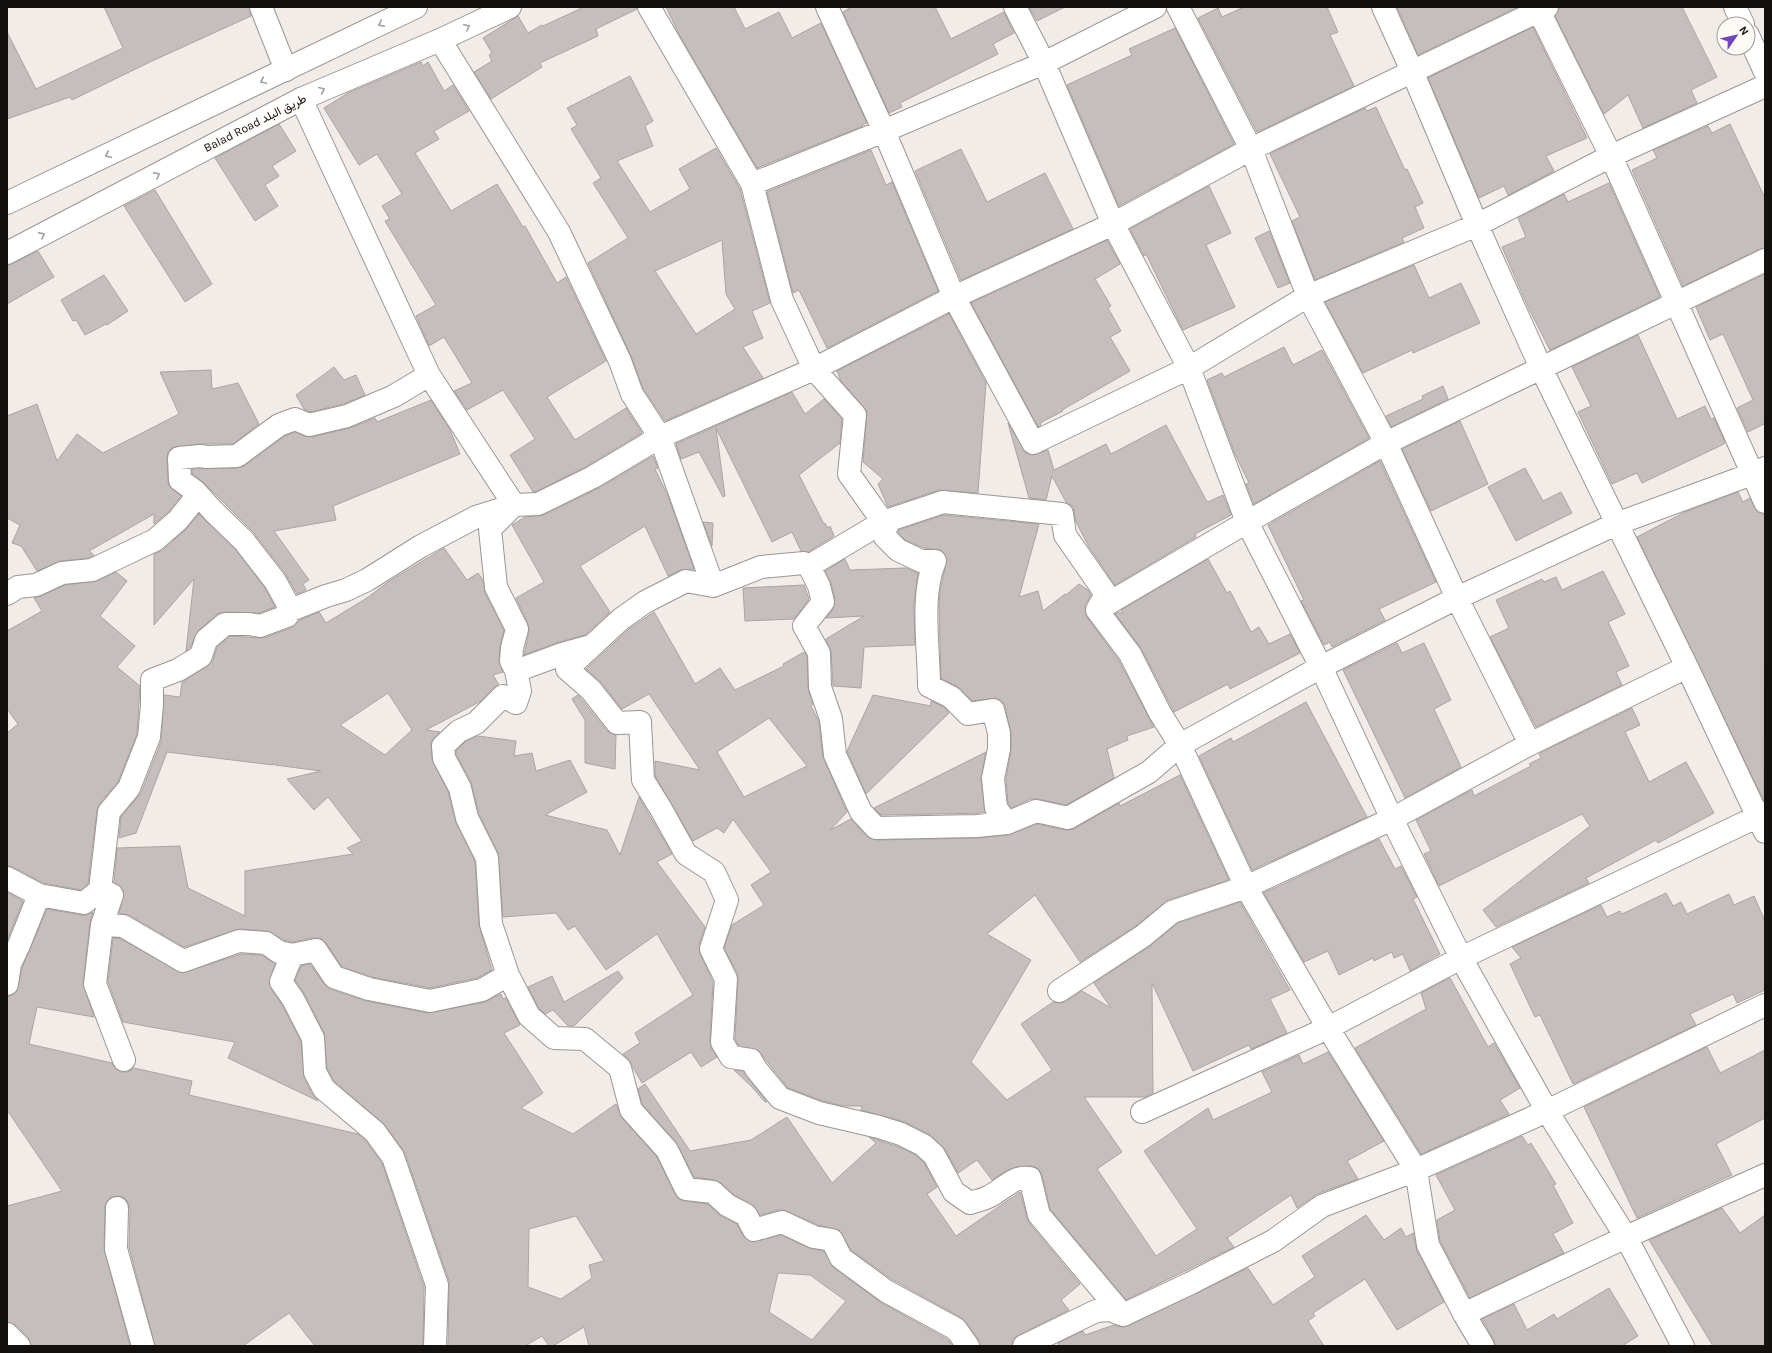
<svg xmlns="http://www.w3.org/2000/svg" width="1772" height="1353" viewBox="0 0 1772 1353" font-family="Karla,Vazirmatn,sans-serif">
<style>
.building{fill:#c5bebc;stroke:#aaa4a2;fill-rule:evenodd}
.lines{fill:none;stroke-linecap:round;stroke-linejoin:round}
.minor-casing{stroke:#9b9693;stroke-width:24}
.highway-casing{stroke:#9b9693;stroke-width:24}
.minor{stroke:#fff;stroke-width:22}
.highway{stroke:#fff;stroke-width:22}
.oneway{stroke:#a0a09f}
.labels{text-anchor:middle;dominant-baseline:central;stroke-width:3;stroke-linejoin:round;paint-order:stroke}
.street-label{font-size:12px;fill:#12110f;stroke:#fefaf5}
</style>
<rect width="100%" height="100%" fill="#f1ece8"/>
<path class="building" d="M104 7H249L251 16 150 62 72 100 70 97 7 119V32L36 89 123 48Z
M584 7H637V9L596 29 598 36 540 63 542 67 491 99 474 72 492 61 489 55 492 53 483 38 518 16 528 33 542 25 543 26Z
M666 7H734L745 29 779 12 792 38 821 23 867 123 862 125 863 126 757 168 680 36Z
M851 7H935L951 39 1004 12 1014 33 993 44 998 54 900 103 902 107 889 113 843 12Z
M1029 7H1065L1037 21Z
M1244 7H1327L1338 32 1330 35 1354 86 1257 132 1198 18 1218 8 1222 17Z
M1397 7H1518L1418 55Z
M1559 7H1682L1717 77 1691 90 1697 103 1643 128 1628 95 1604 114 1555 16Z
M1533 27 1587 138 1546 156 1554 171 1508 195 1504 186 1479 198 1428 78Z
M1175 28 1234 144 1119 206 1067 85 1132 55 1129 49Z
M421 62 423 66 428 62 444 91 453 85 469 111 434 131 439 139 415 153 451 211 497 184 523 227 525 226 557 283 566 277 606 361 547 397 575 440 626 408 642 433 587 466 535 492H533L510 455 535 439 503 390 467 410 454 391 472 383 444 337 429 346 416 316 436 305 385 221 390 219 382 206 402 194 377 154 359 165 324 108 348 93Z
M630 76 653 121 645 126 653 146 617 161 650 212 690 189 679 169 716 148 740 189 770 303 752 311 763 338 743 347 763 378 665 421 643 388 631 356 588 263 628 238 593 183 601 178 571 129 577 125 567 108ZM722 240 726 294 735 309 696 334 655 271Z
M1376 107 1405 170 1407 169 1423 203 1415 207 1424 228 1402 238 1404 242 1315 280 1292 221 1300 217 1270 154 1365 108 1367 111Z
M279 124 296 151 272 166 279 176 265 185 278 206 255 221 215 158Z
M1730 124 1765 198V248L1760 249 1683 286 1632 170 1657 158 1653 150 1708 126 1712 133Z
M961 149 987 202 1045 173 1073 229 961 280 915 171Z
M871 150 886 185 892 182 938 291 827 348 799 290 793 293 767 192Z
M1609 183 1660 297 1550 350 1528 307 1502 247 1526 237 1518 218 1564 194 1568 202Z
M1209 186 1231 233 1206 245 1235 307 1183 330 1146 254 1144 256 1130 229Z
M155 190 212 284 185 302 124 206Z
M1269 231 1290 283 1278 288 1255 238Z
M1107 240 1120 264 1095 279 1111 306 1108 308 1121 331 1110 337 1130 371 1062 410 1063 411 1040 423 1041 425 1038 427 971 303Z
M38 251 54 277 7 304V266Z
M1414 265 1429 298 1461 283 1480 323 1413 353 1412 350 1363 373 1325 302Z
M1765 274V426L1764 424 1748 432 1737 408 1753 400 1723 334 1710 340 1696 307Z
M104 275 128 311 107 325 106 324 85 335 76 320 73 321 61 300Z
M949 314 986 383 978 493 939 490 888 507 878 484 883 479 863 462 867 411 841 381 837 371Z
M1638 335 1677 419 1705 406 1711 419 1714 418 1725 442 1724 444 1642 483 1637 473 1612 484 1578 412 1591 406 1572 367Z
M1284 347 1293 365 1322 350 1369 438 1254 504 1246 484 1249 483 1235 454 1207 380 1222 373 1224 377Z
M334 367 344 380 356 375 365 395 343 404 310 412 304 409 296 395Z
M211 370 212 389 238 383 259 424 233 444H199L172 448 168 452 167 458 168 481 169 486 181 496 169 511 154 524V514L89 551 94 555 89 558 61 561 37 571 21 546 12 543 20 525 7 518V416L37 404 57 461 77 434 103 453 179 414 160 372Z
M1443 386 1448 399 1391 427 1386 416 1423 399 1422 396Z
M792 392 805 414 824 399 842 419 840 443 799 475 824 524 825 523 828 528 830 526 834 536 808 552 801 551 792 532 772 542 716 428 725 496 723 497 699 452 681 459 676 444Z
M431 400 450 430 460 454 333 506 336 520 274 531 309 580 303 584 306 590 297 594 285 573 254 533 204 483 192 473V469L237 468 244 466 285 436 295 432 304 436 312 437 350 428 375 418 377 422Z
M1460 421 1488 484 1431 511 1402 449Z
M1008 423 1026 453 1033 455 1048 450 1054 470 1106 444 1111 454 1166 425 1206 500 1208 502 1223 495 1231 515 1195 534 1196 537 1115 585 1089 547 1076 522 1073 507 1066 502 1052 476 1046 500 1029 498Z
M653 456 658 468 655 469 668 496 694 569 681 570 668 576 645 526 580 566 610 612 585 635 559 642 524 655 529 632 528 624 516 598 544 582 512 525 525 517 544 515 599 488Z
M1380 461 1436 582 1379 609 1385 620 1332 647 1330 642 1324 645 1301 601 1304 600 1268 525Z
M1525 468 1543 501 1561 492 1572 513 1516 541 1488 487Z
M1738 492 1743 502 1750 498 1757 512 1765 514 1764 801 1637 537 1685 512Z
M199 514 235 549 265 588 275 607 259 613 225 612 217 614 198 631 190 648 186 651 194 579 154 625V554L163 550 186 529Z
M944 515 1039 524 1019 597 1038 591 1043 611 1065 594 1066 595 1079 584 1088 590 1091 595 1085 605 1086 616 1119 661 1154 727 1127 736 1128 740 1107 749 1114 778 1066 805 1038 799H1031L1011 808 1008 803 1006 779 1011 751V733L1005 706 1002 701 997 698 972 701 960 688 941 678 939 606 940 591 947 559 941 550 924 548 905 540 898 532 899 530Z
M703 522 713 523 712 546Z
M444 548 467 580 478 573 483 580 485 593 504 630 500 645 499 660 503 672 493 675 499 685 494 687 481 701 426 730 440 732 431 742 432 759 448 792 456 823 475 861 479 925 492 970 477 978 430 988 372 977 342 967 326 943 320 938H313L292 942 284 940 267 931 240 929 184 947 129 915 119 913 124 893 121 887 114 882 117 848 180 846 188 888 245 916V871L353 854 347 848 362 841 328 797 314 810 287 779 321 771 275 765 273 763V765L167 752 136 833 119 838 121 817 141 793 161 742 164 695 180 697 182 682 208 666 213 660 217 647 230 636 264 638 291 628 298 621 319 612 326 623 367 598 388 582ZM388 693 412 730 385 755 340 725Z
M845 559 850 570 906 568 918 573 914 605 915 645 864 647 861 688 833 686 831 652 826 639 864 616 826 618 833 609 835 599 831 583 825 571Z
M1208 559 1227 593 1230 591 1251 632 1259 627 1269 644 1290 634 1300 653 1230 689 1228 684 1174 712 1141 648 1115 614 1119 612 1123 614 1121 610Z
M1603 571 1625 614 1608 622 1629 666 1616 672 1622 685 1536 727 1490 637 1509 628 1496 600 1542 579 1544 582 1556 577 1562 590Z
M116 572 127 581 100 616 135 646 117 667 140 686 137 734 118 782 99 804 97 810 88 884 81 890 43 883 13 867 7 866V733L18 724 7 709V631L42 611 34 598 41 596 65 585 97 581Z
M804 585 809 599 794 619 745 621 743 588Z
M654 612 695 684 720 668 735 690 784 666 783 664 804 652 807 656 808 688 813 704 811 706 819 722 823 757 847 812 830 830 851 819 867 837 876 840 977 838 1008 835 1037 824 1065 830 1074 829 1119 803 1120 806 1180 775 1229 880 1168 900 1136 926 1080 962 1035 895 987 934 1031 960 971 1062 1007 1100 1052 1070 1021 1024 1053 1002 1059 1003 1065 1002 1082 991 1111 1008 1094 983 1150 946 1178 923 1240 902 1290 990 1270 999 1287 1033 1251 1049 1249 1045 1193 1071 1152 983 1153 1093 1145 1097H1084L1122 1152 1097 1169 1156 1256 1197 1229 1144 1151 1208 1108 1213 1120 1272 1092 1262 1072 1299 1055 1303 1064 1328 1052 1384 1141 1347 1161 1358 1179 1317 1194 1297 1208 1291 1195 1227 1238 1234 1247 1126 1300 1050 1209 1042 1175 1038 1168 1031 1166 1016 1167 1007 1170 992 1180 977 1160 958 1173 945 1149 929 1134 905 1122 861 1110 862 1106H843L823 1101 788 1088 758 1050 739 1046 735 1039 738 979 737 973 724 948 732 925 764 905 751 885 771 872 733 819 724 833 717 828 693 841 655 776V761L700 770 649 694 622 709 601 682 586 669 629 629ZM769 718 807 766 744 797 717 752Z
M1397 643 1402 653 1424 643 1451 700 1434 709 1461 767 1405 798 1343 670Z
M578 695 607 731 616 735 615 769 585 763V720L572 699Z
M873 695 931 706V701L944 707 949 713 866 794 847 751Z
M1306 702 1367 817 1252 870 1199 756 1231 738 1233 742Z
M1632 708 1640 725 1625 732 1649 782 1686 762 1714 813 1658 843 1656 840 1586 878 1589 883 1496 927 1483 910 1590 826 1582 814 1439 886 1424 854 1431 851 1416 820 1472 790 1474 796 1531 766 1529 764 1541 758 1539 754 1540 753Z
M478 736 516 741 514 756 532 753 536 771 570 760 587 792 545 815 607 830 620 855 639 797 672 854 657 862 705 927 699 945 700 954 713 982 710 1041 711 1048 717 1057 701 1067 691 1052 642 1083 628 1059 623 1054 640 1043 635 1033 693 995 657 934 606 970 575 926 568 930 556 913 503 917 498 853 479 814 471 782 456 754V751L466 741Z
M986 752 981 779 985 813 881 815 874 808Z
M1379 839 1395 869 1401 866 1417 897 1413 899 1440 954 1410 971 1403 954 1394 958 1392 952 1374 961 1373 958 1339 975 1328 951 1304 962 1264 893Z
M7 892 23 901 7 941Z
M1666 893 1673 906 1681 902 1687 914 1729 894 1734 905 1754 896 1765 921V990L1737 1003 1733 994 1690 1014 1696 1025 1573 1084 1540 1015 1535 1017 1510 964 1521 958 1512 947 1601 905 1607 917 1620 911 1622 914Z
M47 909 82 915H87L93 912 90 923 83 983 94 1017 37 1007 29 1044 112 1063 116 1069 122 1072H128L134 1068 192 1081 189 1095 358 1134 366 1141 382 1163 424 1287 423 1346H315L289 1313 243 1346H155L129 1247 130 1208 128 1202 124 1198 118 1196 111 1197 106 1202 105 1207 104 1249 130 1346H31L28 1337 16 1325 7 1322V1206L62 1191 7 1110V996L12 995 17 991 22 968Z
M113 938H119L182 973 241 954 262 955 275 964 269 984 282 1005 301 1041 304 1078 313 1095 318 1101 228 1058 235 1042 123 1022 108 982Z
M310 964 324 984 330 989 366 1001 428 1013 485 1002 501 994 503 999 506 998 520 1025 504 1033 543 1093 521 1108 573 1134 616 1104 622 1118 657 1157 675 1194 679 1199 685 1201 708 1204 721 1216 737 1224 743 1236 752 1242 781 1235 809 1248 824 1251 834 1268 880 1302 947 1339 953 1346H589L584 1327 553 1346H549L542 1336 525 1346H448L449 1281 405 1153 385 1125 334 1081 327 1069 324 1033 304 993 295 980 301 966ZM576 1216 604 1261 589 1265 592 1278 561 1299 528 1287 529 1229ZM778 1273 810 1275 846 1301 812 1340 769 1312Z
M618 971 623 978 574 1026H568L553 1010 545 1014 539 1008 528 987 552 976 564 1002Z
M1450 978 1488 1047 1494 1043 1520 1088 1500 1100 1509 1114 1421 1154 1355 1048 1426 1009 1421 993Z
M1707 1047 1720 1073 1765 1050V1118L1716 1144 1732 1175 1637 1218 1584 1107Z
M734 1070 743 1071 767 1102H765L751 1086Z
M645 1084 690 1151 751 1140 787 1117 832 1183 876 1143 869 1137 896 1146 916 1155 924 1163 937 1187 927 1194 956 1236 1020 1192 1029 1223 1080 1284 1061 1300 1069 1310 1019 1335 1013 1339 1012 1346H980L978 1339 962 1318 893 1280 851 1250 839 1230 818 1225 787 1211 779 1210 760 1215 752 1204 734 1195 721 1183 714 1180 694 1177 676 1142 642 1104 638 1089Z
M1522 1136 1528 1145 1531 1143 1556 1184 1553 1185 1573 1223 1553 1234 1564 1253 1470 1298 1440 1241 1437 1220 1455 1210 1436 1175Z
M1722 1208 1740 1233 1765 1215V1346H1713L1649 1240Z
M1366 1215 1384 1240 1401 1228 1406 1237 1413 1233 1417 1251 1444 1302 1397 1330 1365 1279 1313 1313 1315 1316 1308 1321 1324 1346H1059L1058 1343 1083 1331 1085 1335 1114 1325 1123 1327 1128 1326 1248 1268 1273 1305 1315 1277 1302 1256Z
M1609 1288 1638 1336 1622 1346H1495L1494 1340 1482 1319 1514 1304 1527 1330 1554 1314 1557 1319Z"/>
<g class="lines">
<defs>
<path id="minor" d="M261 7 286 70
M649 7 752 184 884 131 1044 63 1155 7
M827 7 884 131 954 297 1033 443 1189 368 1308 296 1477 225 1611 156 1765 86
M1015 7 1044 63 1113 224 1189 368 1247 522 1321 667 1392 819 1461 958 1547 1111 1626 1237 1683 1346
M1178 7 1251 149 1308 296 1386 443 1457 598 1530 744
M1383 7 1412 71 1477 225 1541 368 1687 667 1765 832
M1537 7 1611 156 1765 502
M1735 7 1743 24
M1748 35 1765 72
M440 40 559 232 620 361 632 394 660 437 713 586 686 581 645 602 621 619 567 669 591 690 617 723 640 722 643 780 661 809 686 854 714 872 727 900 711 949 726 979 722 1042 731 1057 751 1060 756 1069 780 1098 819 1113 879 1127 901 1134 923 1145 934 1155 954 1192 970 1203C976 1201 982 1200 988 1197 1002 1191 1013 1175 1030 1178L1039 1215 1123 1315
M301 99 429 375 514 505
M752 184 782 300 814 369 855 415 849 474 883 522 888 524 884 532 885 537 898 550 921 561H935C920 595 929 649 929 686L951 697 968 714 993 710 999 733V749L993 778 996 808 1007 823
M510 509 490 529 496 587 517 629 512 648 511 661 516 671 520 691 516 703 503 696 476 723 459 731 443 746 444 758 460 788 467 818 487 858 491 924 508 975 529 1016 554 1038 585 1039 620 1068 631 1110 667 1150 686 1189 713 1192 727 1205 746 1215 754 1230 782 1222 814 1237 832 1240 841 1258 886 1291 956 1329 968 1346
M809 566 819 586 823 602 804 626 819 653 820 687 831 719 835 755 861 812 876 828 977 826 1007 823 1036 811 1068 818 1149 772 1180 745 1321 667 1457 598 1616 524 1752 474 1765 468
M713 586 761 567 804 563 809 566 883 522 943 502 1062 514 1065 535 1106 594 1097 610
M7 594 18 587 36 585 62 573 92 570 155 540 178 520 194 500 199 496
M291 610 326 596 346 590 367 580 421 546 476 517 514 505 538 504 593 477 660 437 814 369 954 297 1113 224 1251 149 1547 7
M1097 610 1130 654 1160 713 1180 745 1246 887 1328 1028 1416 1170 1428 1245 1464 1314 1483 1346
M1097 610 1247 522 1386 443 1765 260
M516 671 562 654 587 647
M7 878 39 895
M102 925 123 926 183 961 239 941 266 943 279 952 292 955 316 950 334 977 369 989 430 1001 482 990 508 975
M292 955 281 982 293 999 313 1038 315 1072 324 1089 375 1132 393 1157 437 1285 435 1346
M7 984 10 964 19 945 39 895 84 903 100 890
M1059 991 1143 936 1172 912 1246 887 1392 819 1530 744 1687 667
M124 1060 95 984 102 925 112 895 100 890 109 812 129 788 149 737 152 705V680L178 670 201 656 206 640 225 624H249L260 626 287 616V611L291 610 275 581 244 541 213 511 195 491 180 480 179 458 200 456 207 457 237 456 279 425 295 419 309 425 347 416 394 396 429 375
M1142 1112 1328 1028 1461 958 1765 813
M117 1208 116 1249 143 1346
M1464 1314 1626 1237 1765 1175
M7 1334 19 1346
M1024 1346 1096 1311 1110 1310 1123 1315 1191 1283 1273 1241 1322 1206 1416 1170 1547 1111 1765 1005"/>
<path id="highway" d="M7 203 416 7
M7 253 301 99 440 40 510 7"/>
</defs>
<use href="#minor" class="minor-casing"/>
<use href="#highway" class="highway-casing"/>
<use href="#minor" class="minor"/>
<use href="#highway" class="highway"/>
</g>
<defs><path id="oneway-chevron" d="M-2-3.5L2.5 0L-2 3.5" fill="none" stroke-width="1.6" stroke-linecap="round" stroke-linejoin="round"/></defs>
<g class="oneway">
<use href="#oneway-chevron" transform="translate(381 24) rotate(154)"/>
<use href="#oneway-chevron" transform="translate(467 27) rotate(-26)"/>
<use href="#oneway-chevron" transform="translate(263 81) rotate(155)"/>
<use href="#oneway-chevron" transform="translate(322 90) rotate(-23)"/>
<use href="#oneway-chevron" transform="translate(108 155) rotate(155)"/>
<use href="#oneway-chevron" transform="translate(157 175) rotate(-28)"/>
<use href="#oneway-chevron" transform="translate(42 235) rotate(-28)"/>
</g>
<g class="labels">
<g class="street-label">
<text transform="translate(255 123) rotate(-27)">Balad Road طريق البلد</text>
</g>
</g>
<rect width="1772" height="1353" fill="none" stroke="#12110f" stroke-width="16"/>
<g transform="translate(1736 36) rotate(56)"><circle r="19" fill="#fefaf5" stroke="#a09d99"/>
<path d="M0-3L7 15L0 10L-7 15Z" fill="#7044bc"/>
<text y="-6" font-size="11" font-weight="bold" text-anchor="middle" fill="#12110f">N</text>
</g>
</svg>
